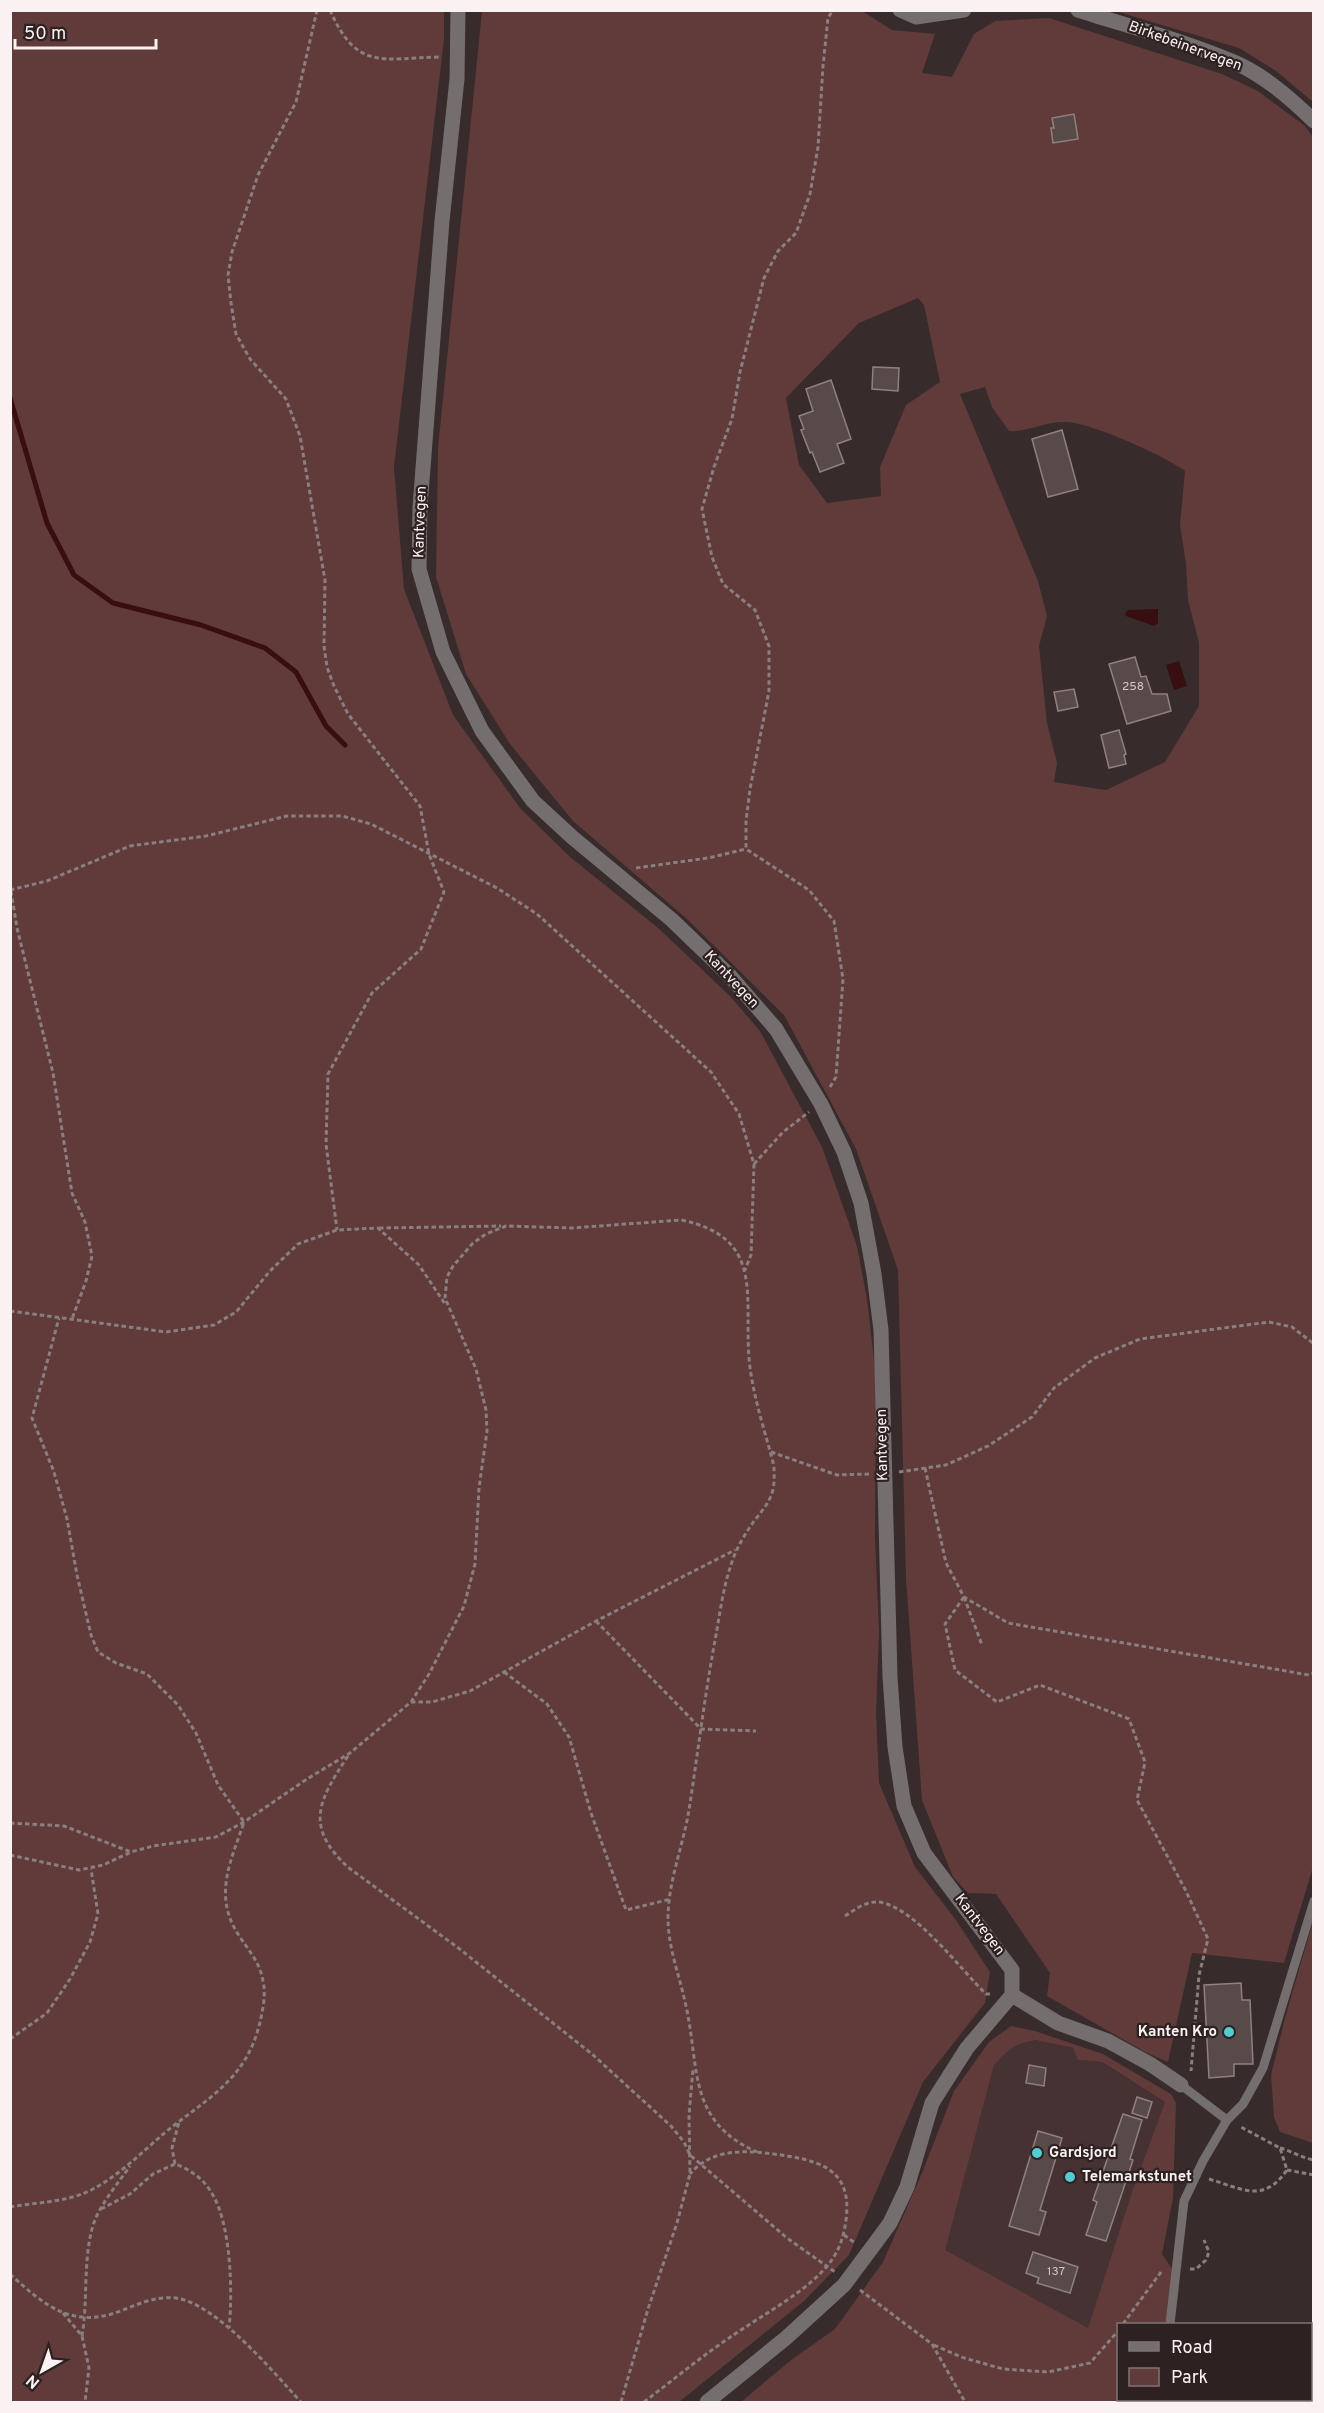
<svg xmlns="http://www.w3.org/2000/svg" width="1324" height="2413" viewBox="0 0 1324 2413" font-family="Overpass,sans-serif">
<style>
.built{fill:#463232}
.green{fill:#613a3a;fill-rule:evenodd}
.water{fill:#390e11}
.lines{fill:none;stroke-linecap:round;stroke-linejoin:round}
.stream{stroke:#390e11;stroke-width:5}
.building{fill:#574a49;stroke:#8f8180;stroke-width:1.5}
.path{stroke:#897f7f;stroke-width:3;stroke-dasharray:4.5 3;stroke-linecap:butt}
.lane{stroke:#756e6e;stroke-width:9}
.street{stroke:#756e6e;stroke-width:15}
.poi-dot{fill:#51ccd2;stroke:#2d2121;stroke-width:2}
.labels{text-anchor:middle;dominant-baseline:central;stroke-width:4.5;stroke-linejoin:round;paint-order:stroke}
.number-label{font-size:12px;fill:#d1c8c8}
.street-label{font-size:15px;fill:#faf2f2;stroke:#2d2121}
.poi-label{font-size:15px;font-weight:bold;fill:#faf2f2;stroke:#2d2121;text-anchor:start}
</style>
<rect width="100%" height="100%" fill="#372b2b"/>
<path class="built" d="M1035 2040 1073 2048 1078 2060 1101 2062 1165 2102 1134 2186 1088 2329 944 2250 994 2065 1008 2049 1015 2045Z"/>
<path class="green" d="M11 11H444V39L394 467 404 589 453 715 520 808 569 856 657 927 730 996 760 1031 822 1147 857 1246 867 1299 876 1377 875 1536 879 1632 876 1713 879 1783 915 1867 956 1920 990 1972 985 2003 923 2082 849 2255 803 2302 679 2402H11Z
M482 11H862L892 30 935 34 922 73 952 77 974 34 995 21 1049 18 1222 74 1258 91 1305 126 1313 137V1867L1284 1963 1192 1953 1168 2062 1145 2052 1047 1996 1050 1973 996 1894 968 1893 953 1877 922 1800 906 1579 898 1270 856 1149 784 1015 687 919 573 821 510 744 466 674 436 577 438 448ZM918 298 924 305 940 382 906 405 880 467 881 496 827 503 799 465 786 398 859 323ZM985 387 992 407 1009 431C1028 432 1044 422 1064 422 1088 421 1165 456 1185 471L1180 525 1186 564 1188 600 1199 643V706L1165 762 1106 790 1054 782 1057 763 1047 723 1039 646 1047 616 1038 581 960 394Z
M1115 11H1313V102L1276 71 1239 48Z
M1313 1921 1314 2143H1313L1280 2132 1274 2117 1271 2075 1285 2018Z
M1011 2026 1035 2031 1103 2054 1171 2094 1176 2103 1173 2198 1162 2254 1179 2279 1174 2324H1118V2400H1167L1166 2402H741L791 2360 835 2329 883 2262 922 2173 954 2091 989 2042ZM1035 2040 1073 2048 1078 2060 1102 2062 1165 2102 1134 2186 1088 2328 945 2250 994 2065C1009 2048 1013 2045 1035 2040Z"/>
<path class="water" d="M1158 609V623L1154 626 1126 616 1125 614 1128 610Z
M1179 661 1187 686 1174 690 1166 665Z"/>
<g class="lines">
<path class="stream" d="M10 398 47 523 74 575 113 603 201 625 265 648 296 672 326 726 345 745"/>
</g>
<path class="building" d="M1074 114 1078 139 1053 143 1051 128H1054L1052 118Z
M873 367 899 368 898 391 872 389Z
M831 380 851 439 837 444 844 463 820 472 812 452 810 453 801 430 804 429 799 416 813 411 806 389Z
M1062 430 1078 489 1048 497 1032 439Z
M1135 657 1141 677 1146 676 1152 694H1167L1171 711 1127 724 1109 664Z
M1074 689 1078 707 1058 711 1054 692Z
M1119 730 1126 754 1124 755 1126 764 1109 768 1101 735Z
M1241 1983 1242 2000H1250L1253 2064H1234V2076L1209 2078 1204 1985Z
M1029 2065 1046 2068 1044 2086 1026 2083Z
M1137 2097 1152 2102 1147 2118 1132 2113Z
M1123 2114 1142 2120 1130 2159 1133 2160 1106 2241 1086 2235 1097 2202 1093 2200Z
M1038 2131 1062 2138 1040 2210 1046 2212 1039 2235 1009 2226Z
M1033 2252 1078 2267 1070 2293 1037 2283 1039 2278 1026 2273Z"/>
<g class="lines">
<path class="path" d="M317 10 296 102 258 175 232 252 228 275 231 303 236 334 250 359 286 399 300 436 325 580 324 646 327 667 334 686 348 714 420 806 429 854 444 892 421 949 372 993 328 1074 326 1144 337 1230
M330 10C357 72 383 58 440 57
M636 868 708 858 746 849
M10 890 47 881 130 846 206 836 287 816H342L371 824 497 888 537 914 711 1072 739 1114 754 1164 751 1255 745 1270
M11 891 17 928 53 1073 72 1193 85 1222 92 1256 86 1281 72 1319
M830 1087 836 1077 843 979 834 921 809 890 746 849V821L750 789 769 691V646L755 610 723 584 712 557 702 509 714 467 732 419 740 372 764 278 778 251 796 233 810 194 818 147 823 66 828 18 833 10
M754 1164 783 1132 809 1112
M379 1228 501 1226
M10 1311 166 1332 214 1325 236 1312 270 1271 298 1244 337 1230 378 1228 419 1265 445 1304
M771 1452 837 1475 869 1474
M925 1468 946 1563 964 1597 1008 1623 1309 1675 1314 1673
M899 1472 946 1465 988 1446 1032 1417 1054 1388 1095 1358 1140 1339 1269 1322 1292 1327 1314 1344
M964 1597 945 1624 955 1670 997 1702 1040 1685 1129 1719 1145 1762 1137 1800 1185 1889 1208 1939 1199 1975 1191 2071
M964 1597 982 1645
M596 1621 701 1729 756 1731
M504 1672 547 1704 569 1737 591 1813 626 1910 671 1899
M411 1702H432L470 1691 596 1621 735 1550
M348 1756C318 1801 304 1827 349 1868L457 1947 592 2054 671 2126 684 2142 690 2155 787 2238 835 2272
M10 1823 64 1826 131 1852
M10 1855 79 1870 103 1865 131 1852 153 1846 216 1837 244 1822 307 1779 350 1753 411 1702 429 1674 464 1606 475 1564 479 1488 487 1431 486 1410 476 1369 445 1298 447 1277 453 1266 473 1243 486 1234 506 1226 572 1228 681 1220C765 1237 744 1296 749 1358 752 1394 765 1431 774 1466 774 1475 775 1484 772 1493 768 1506 757 1516 750 1527 741 1540 734 1554 730 1568 723 1589 720 1613 716 1635 705 1693 698 1752 689 1810 683 1846 668 1882 668 1918 668 1948 680 1977 686 2006 700 2069 687 2121 757 2152
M845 1916C854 1910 866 1901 878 1902 913 1905 961 1970 986 1994H990
M10 2039 47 2013 70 1979 90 1942 98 1914 91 1869
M1280 2148C1292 2151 1301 2158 1314 2160
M175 2164 172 2148 179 2122
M1287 2170 1314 2175
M1209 2179C1243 2189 1263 2204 1287 2170L1280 2148 1239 2126
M10 2207C32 2203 62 2202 82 2194 111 2183 139 2155 162 2135 205 2099 246 2082 260 2022 263 2009 266 1994 263 1981 260 1962 248 1950 238 1934 213 1895 231 1861 244 1822L218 1785 196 1733 178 1705 147 1674 116 1663 98 1652 91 1635 77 1575 67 1519 54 1472 32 1418 59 1318
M101 2209 130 2194 153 2174 175 2164C189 2169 203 2178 211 2192 231 2222 233 2292 229 2328
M844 2235 855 2243
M1190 2269H1196L1206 2260 1209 2252 1204 2240
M10 2274C46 2307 74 2330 123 2310 140 2303 158 2296 176 2298 217 2304 273 2372 301 2402
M860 2290 932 2344 965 2402
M63 2313 82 2336 89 2368 85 2402
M1123 2324 1161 2272
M82 2336C88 2301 83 2264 92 2229 98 2206 117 2185 130 2166
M934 2345 961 2357 1003 2369 1048 2372 1090 2363 1118 2331
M621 2402 648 2309 677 2223 690 2174 689 2115 693 2069
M644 2402C673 2380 702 2356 732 2336 762 2315 814 2288 833 2258 841 2246 844 2234 846 2220 853 2167 817 2160 774 2154 743 2150 711 2149 690 2174"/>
<path class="lane" d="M1227 2120 1243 2104 1263 2068 1314 1901
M1170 2324 1184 2201 1203 2161 1227 2120 1181 2085
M1161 2402V2400"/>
<path class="street" d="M458 10 457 79 442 221 420 507 419 569 443 652 482 731 533 801 572 837 672 920 730 976 776 1029 821 1104 844 1152 861 1203 874 1274 881 1330 890 1677 895 1747 904 1806 924 1853 1012 1970V1995L967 2048 932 2103 907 2187 890 2223 879 2238 844 2285 786 2338 707 2402
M900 10 916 17 964 10
M1078 10C1131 27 1185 41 1236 63 1265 76 1291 99 1314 121
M1012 1995 1058 2023 1108 2041 1150 2064 1181 2085"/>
</g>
<g class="poi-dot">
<circle cx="1229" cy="2032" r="6"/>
<circle cx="1037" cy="2153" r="6"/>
<circle cx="1070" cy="2177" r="6"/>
</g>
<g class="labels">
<g class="number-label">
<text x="1133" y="687">258</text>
<text x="1056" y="2272">137</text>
</g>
<g class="street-label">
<text transform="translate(1185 47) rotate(20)">Birkebeinervegen</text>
<text transform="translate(421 522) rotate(-88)">Kantvegen</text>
<text transform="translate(731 980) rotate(47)">Kantvegen</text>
<text transform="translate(883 1445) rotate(-91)">Kantvegen</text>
<text transform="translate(979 1925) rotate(53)">Kantvegen</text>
</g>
<g class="poi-label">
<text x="1217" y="2032" text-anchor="end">Kanten Kro</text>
<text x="1049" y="2153">Gardsjord</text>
<text x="1082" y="2177">Telemarkstunet</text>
</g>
</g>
<rect width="1324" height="2413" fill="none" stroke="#faf2f2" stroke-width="24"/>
<rect x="1117" y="2323" width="195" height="78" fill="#2d2121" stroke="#7f7575" stroke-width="1.5"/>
<rect x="1129" y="2342" width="30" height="9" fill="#756e6e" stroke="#7f7575" stroke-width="1.5"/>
<text x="1171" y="2353" font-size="18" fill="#faf2f2">Road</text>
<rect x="1129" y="2368" width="30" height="18" fill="#613a3a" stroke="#7f7575" stroke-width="1.5"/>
<text x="1171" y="2383" font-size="18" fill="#faf2f2">Park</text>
<g transform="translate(42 2371) rotate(220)" stroke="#2d2121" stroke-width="4.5" paint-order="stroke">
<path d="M0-4.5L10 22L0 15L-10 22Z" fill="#faf2f2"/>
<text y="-9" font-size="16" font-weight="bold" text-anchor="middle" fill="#faf2f2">N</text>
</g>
<path d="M15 39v9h141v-9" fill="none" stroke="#faf2f2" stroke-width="3"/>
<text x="24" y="39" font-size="18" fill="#faf2f2" stroke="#2d2121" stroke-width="4.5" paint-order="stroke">50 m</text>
</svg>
